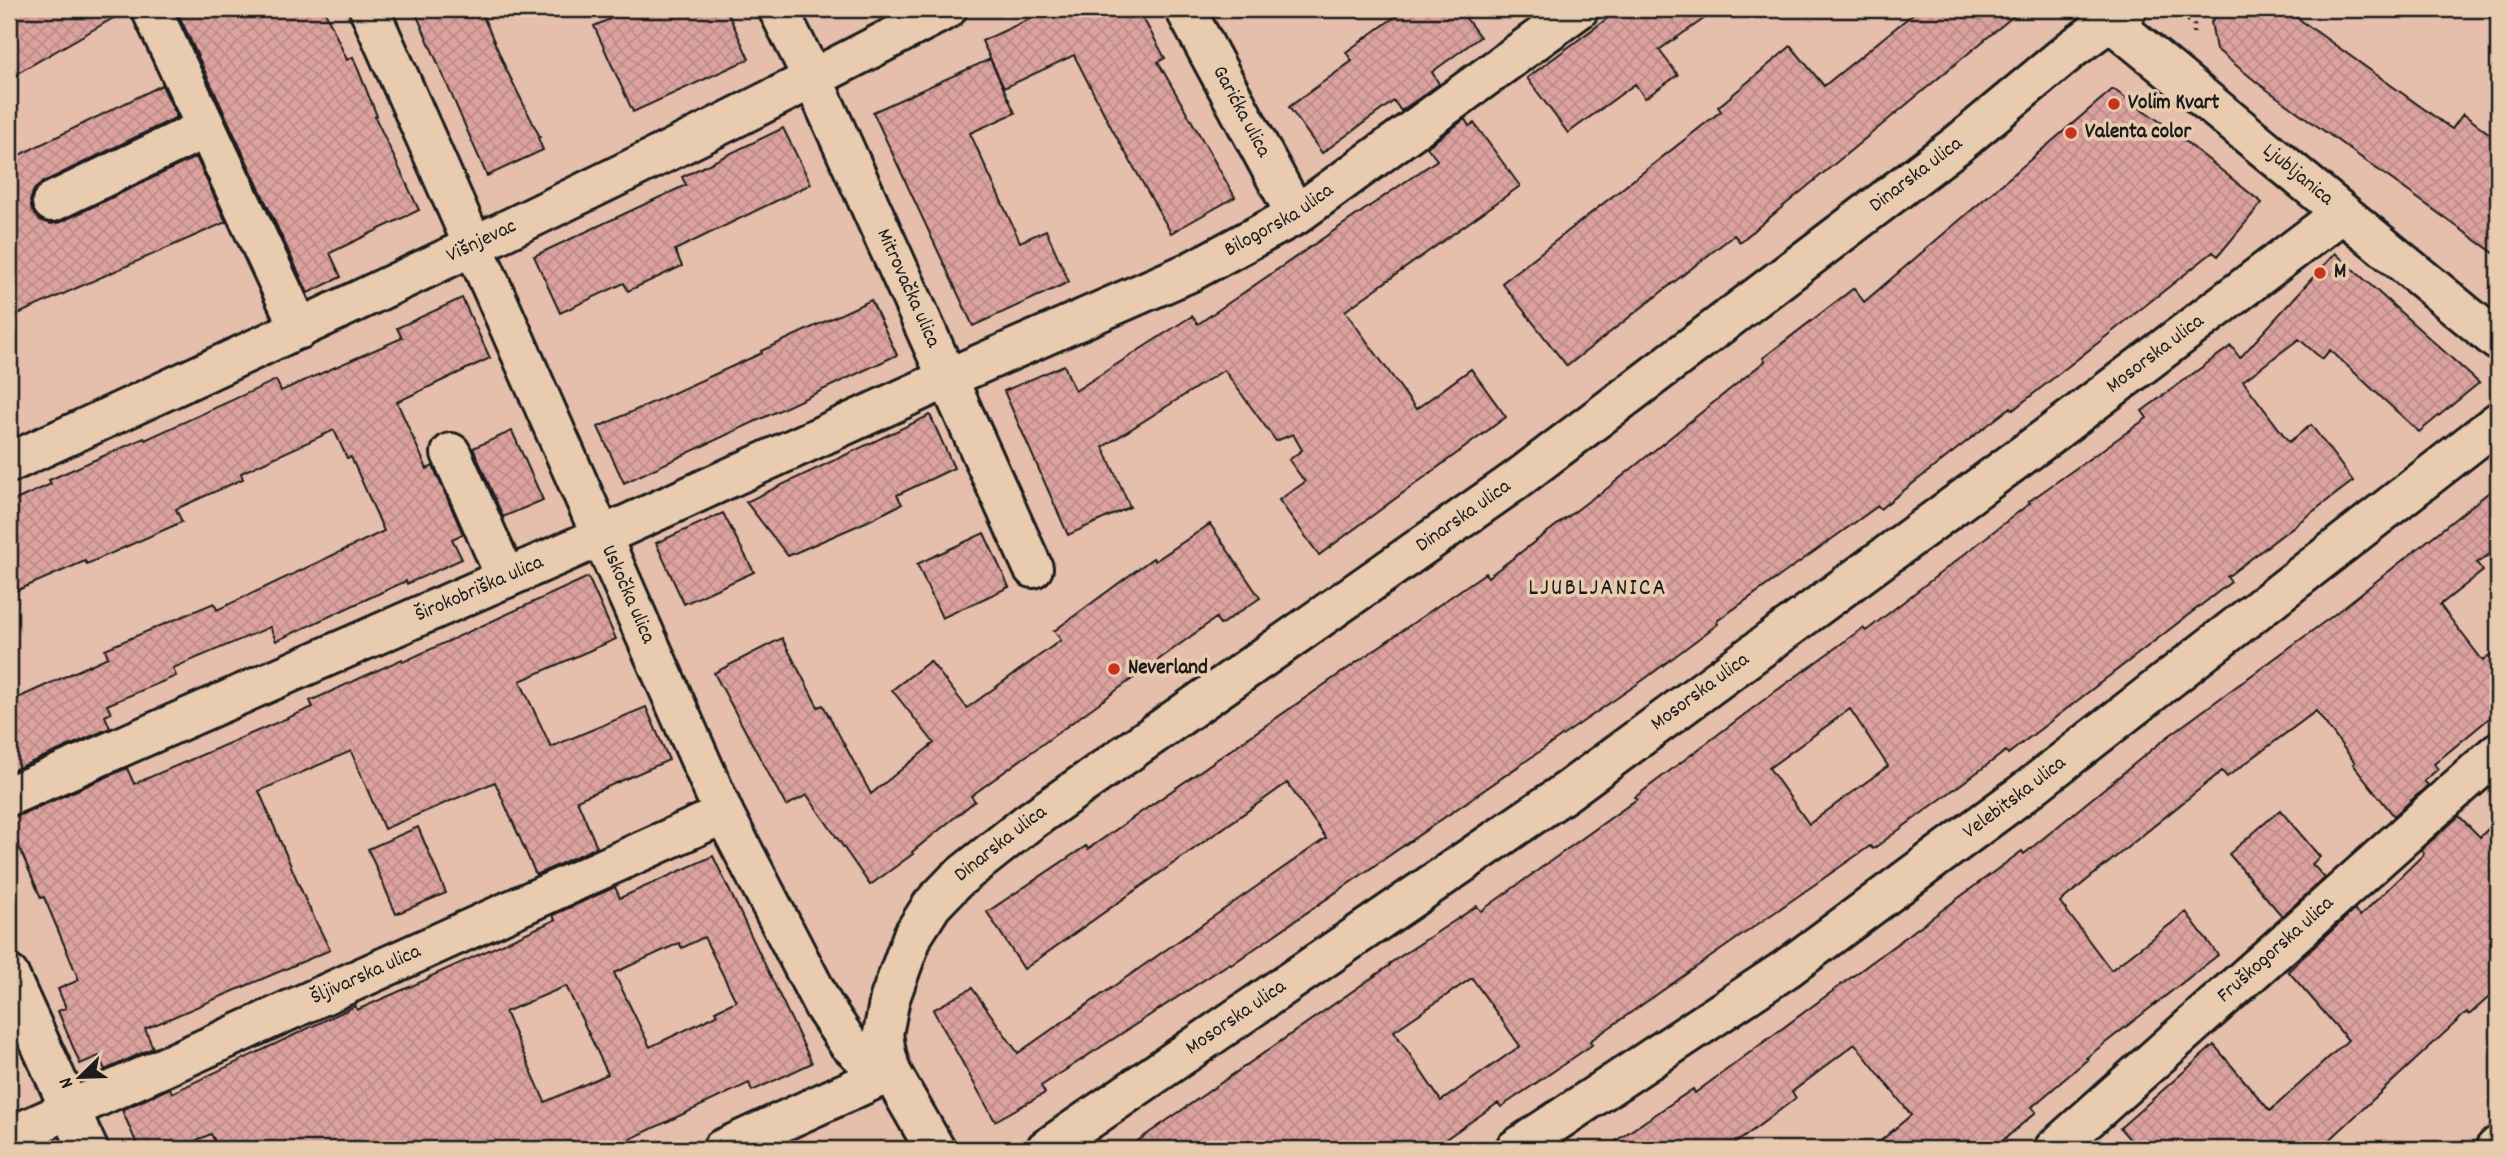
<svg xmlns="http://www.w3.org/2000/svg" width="2507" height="1158" viewBox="0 0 2507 1158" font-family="Dekko,sans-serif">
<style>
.building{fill:url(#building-cross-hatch);stroke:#1c1c1c;stroke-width:2;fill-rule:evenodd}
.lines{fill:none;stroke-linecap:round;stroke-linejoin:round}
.minor-casing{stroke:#1c1c1c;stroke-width:44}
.path{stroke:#1c1c1c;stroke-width:4.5;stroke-dasharray:2 5;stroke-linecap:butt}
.minor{stroke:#e9ccb0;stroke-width:38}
.poi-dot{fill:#c8321e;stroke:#e9ccb0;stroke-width:2.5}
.labels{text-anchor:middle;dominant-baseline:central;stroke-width:7;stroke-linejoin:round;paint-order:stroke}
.poi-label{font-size:21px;font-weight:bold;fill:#1c1c1c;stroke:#e9ccb0;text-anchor:start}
.street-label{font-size:21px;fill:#1c1c1c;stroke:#e9ccb0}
.quarter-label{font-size:24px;letter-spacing:2px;fill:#1c1c1c;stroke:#e9ccb0}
</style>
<defs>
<pattern id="building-cross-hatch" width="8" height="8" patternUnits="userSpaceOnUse" patternTransform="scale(1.75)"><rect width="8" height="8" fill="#dca29f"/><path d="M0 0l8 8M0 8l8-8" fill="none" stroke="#bc8b88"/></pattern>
</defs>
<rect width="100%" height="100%" fill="#e5bfab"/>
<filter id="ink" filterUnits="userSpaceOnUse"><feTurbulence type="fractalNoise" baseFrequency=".0143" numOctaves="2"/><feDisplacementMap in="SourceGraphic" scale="14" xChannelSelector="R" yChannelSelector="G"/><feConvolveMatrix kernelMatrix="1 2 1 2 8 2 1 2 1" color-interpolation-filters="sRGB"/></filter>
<g filter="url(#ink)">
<path class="building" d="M9 9H129L9 78Z
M176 9H324L347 60 353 57 377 116 375 117 419 210 330 253 341 277 308 293Z
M414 9H480L506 69 540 137 538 138 543 150 487 176Z
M632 9H726L749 59 633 112 594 26Z
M1051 9H1138L1165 58 1158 62 1235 197 1171 233 1112 129 1074 55 1004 88 982 41Z
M1406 9H1459L1480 37 1432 72 1439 84 1401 111 1394 101 1322 153 1289 107 1352 61 1346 52Z
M1620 9H1718L1659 50 1678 75 1645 98 1635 84 1568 133 1527 78Z
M1919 9H2022L1740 242 1734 235 1567 366 1502 283 1721 111 1718 107 1791 46 1824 86Z
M2222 9H2285L2452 129 2463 114 2498 140V256L2259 84 2216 49 2211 22Z
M990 59 1015 113 970 133 1020 242 1046 230 1069 282 973 326 873 112Z
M162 85 177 117 43 182 34 190 30 201 32 211 40 220 51 224 61 222 196 157 226 222 9 318V160Z
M2113 89 2169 128 2262 203 2218 256 2213 252 2013 410 2011 407 1880 509 1878 506 1717 621 1718 624 1646 678 1231 965 1230 963 1041 1086 1045 1093 995 1121 933 1010 972 988 1018 1053 1326 838 1287 783 1024 969 987 912 1086 846 1088 849 1485 573 1488 577 1598 494 1599 495 1765 361 1763 358 1854 288 1864 302Z
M1465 119 1469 126 1474 123 1520 186 1345 311 1416 409 1471 369 1506 417 1319 555 1279 500 1305 482 1289 460 1302 450 1293 434 1276 441 1224 370 1103 447 1130 507 1068 535 1004 391 1064 365 1075 391 1192 316 1198 324 1437 160 1427 147Z
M783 128 811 184 675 250 682 266 628 291 624 283 560 313 534 256 686 185 682 177Z
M2335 253 2479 383 2419 432 2330 350 2322 359 2299 339 2243 381 2289 442 2311 425 2353 481 2227 577 2231 582 2008 754 2006 751 1873 849 1870 846 1590 1041 1592 1045 1501 1107 1498 1103 1431 1149H1126L1390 965 1389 964 1477 906 1481 911 1637 799 1635 797 1769 696 1863 628 1866 631 2030 503 2028 502 2147 418 2142 411 2231 346 2240 358ZM1850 709 1888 766 1809 824 1769 768ZM1472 978 1520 1046 1441 1101 1394 1031Z
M462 298 490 358 397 402 427 469 433 466 463 534 452 539 462 559 407 584 406 581 276 641 270 627 173 668 176 676 107 705 111 713 105 716 110 728 9 772V702L108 657 105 649 214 603 217 610 384 531 351 457 347 458 334 430 241 473 243 479 176 509 182 522 87 564 85 561 9 594V503L51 484 49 480 144 438 145 440 276 380 281 391 402 338 397 328Z
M871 300 897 355 624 483 598 427 762 353 761 351Z
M930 415 954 468 897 495 902 504 868 521 788 556 746 502Z
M512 431 543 500 503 517 473 448Z
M2498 485V548L2477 563 2483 571 2440 605 2483 661 2498 649V711L2434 764 2438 769 2424 781 2428 785 2394 816 2353 764 2355 763 2316 711 2227 777 2222 771 2060 902 2111 970 2186 912 2218 955 2086 1058 2088 1059 2032 1107 2036 1112 1993 1149H1871L1911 1115 1855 1044 1792 1092 1796 1098 1728 1149H1604L1693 1089 1695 1093 2022 851 2024 854 2166 738 2331 617Z
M723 513 754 572 684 604 656 543Z
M1210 524 1260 598 1220 625 1216 618 971 796 975 801 912 852 913 854 870 885 807 795 786 806 714 673 782 638 818 707 823 705 871 794 934 743 892 690 930 661 967 708 1061 640 1054 631 1153 558 1155 561Z
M984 533 1009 587 942 618 917 564Z
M588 577 616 639 520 681 551 747 646 707 669 760 577 800 597 847 536 875 495 782 384 829 351 751 259 791 305 899 330 950 145 1029 153 1048 105 1070 99 1056 80 1064 58 1011 66 1008 58 989 79 980 44 897 41 898 9 824V817L18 816 127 768 134 784 313 707 310 701 402 659 403 662Z
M2280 810 2320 857 2312 864 2325 878 2282 916 2229 854Z
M2459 816 2480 837 2498 819V989L2469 1015 2467 1012 2320 1149H2138L2120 1128 2214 1045 2270 1111 2348 1040 2288 971 2354 910 2360 916 2424 854 2421 850Z
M418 827 446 893 396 914 368 849Z
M713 856 812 1063 752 1091 749 1083 609 1149H219L211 1134 176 1149H139L122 1110 170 1088 172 1093 355 1006 357 1010 430 978 429 977 555 920 553 915 615 887 620 898ZM704 937 736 1001 715 1011 717 1015 650 1047 614 973 679 943 682 948ZM566 986 608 1074 545 1102 505 1012Z"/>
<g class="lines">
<defs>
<g id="minor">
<path d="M151 9 300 329"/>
<path id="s1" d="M369 9 724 814 824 1007 848 1043 864 1058 891 1072"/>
<path id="s2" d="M778 9 813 79 1033 568"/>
<path id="s3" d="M1185 9 1296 215"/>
<path id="s4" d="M2099 9 2110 21 2498 341"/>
<path d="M52 202 206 128"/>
<path d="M451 453 506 578"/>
<path id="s5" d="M9 463C324 318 639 171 947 9"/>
<path id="s6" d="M9 796 602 536 948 378 1190 272 1296 215 1579 9"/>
<path d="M9 975 88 1149"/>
<path id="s7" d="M9 1137 724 814"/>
<path d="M722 1149 891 1072"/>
<path id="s8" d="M935 1149 891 1072 886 1053 883 1034 890 998 913 935 932 905 956 880 1029 822 1515 481 1958 144 2072 49 2127 9"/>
<path id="s9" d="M1046 1149 1566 792 2054 432 2341 214"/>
<path id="s10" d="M1515 1149 1786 969 2022 794 2498 422"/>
<path id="s11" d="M2054 1149 2498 752"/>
<path d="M2495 1149 2498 1146"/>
</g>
</defs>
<use href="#minor" class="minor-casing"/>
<path class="path" d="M2188 20 2194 25 2193 33"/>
<use href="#minor" class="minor"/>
</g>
</g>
<g class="poi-dot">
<circle cx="2114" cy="104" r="7"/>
<circle cx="2071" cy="133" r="7"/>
<circle cx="2320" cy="273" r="7"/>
<circle cx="1114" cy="669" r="7"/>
</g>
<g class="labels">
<g class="poi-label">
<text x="2128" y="104">Volim Kvart</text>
<text x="2085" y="133">Valenta color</text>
<text x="2334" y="273">M</text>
<text x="1128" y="669">Neverland</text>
</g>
<g class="street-label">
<text stroke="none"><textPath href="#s3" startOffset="117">Garićka ulica</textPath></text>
<text stroke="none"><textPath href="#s8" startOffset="1493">Dinarska ulica</textPath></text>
<text stroke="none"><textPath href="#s4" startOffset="259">Ljubljanica</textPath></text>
<text stroke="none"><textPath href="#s6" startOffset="1395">Bilogorska ulica</textPath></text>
<text stroke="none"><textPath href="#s5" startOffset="522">Višnjevac</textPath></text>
<text stroke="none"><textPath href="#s2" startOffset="308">Mitrovačka ulica</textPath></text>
<text stroke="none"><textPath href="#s9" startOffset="1365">Mosorska ulica</textPath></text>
<text stroke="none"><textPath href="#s8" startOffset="926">Dinarska ulica</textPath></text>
<text stroke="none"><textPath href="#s6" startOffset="514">Širokobriška ulica</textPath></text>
<text stroke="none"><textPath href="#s1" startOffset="640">Uskočka ulica</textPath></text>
<text stroke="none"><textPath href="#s9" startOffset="798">Mosorska ulica</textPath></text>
<text stroke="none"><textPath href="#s10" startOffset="611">Velebitska ulica</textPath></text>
<text stroke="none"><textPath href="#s8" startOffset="359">Dinarska ulica</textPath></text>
<text stroke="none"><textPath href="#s11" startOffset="298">Fruškogorska ulica</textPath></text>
<text stroke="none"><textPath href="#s7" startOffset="392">Šljivarska ulica</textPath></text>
<text stroke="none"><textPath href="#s9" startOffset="231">Mosorska ulica</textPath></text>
</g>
<g class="quarter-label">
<text x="1598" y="589">LJUBLJANICA</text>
</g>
</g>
<rect width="2507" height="1158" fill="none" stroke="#e9ccb0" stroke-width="35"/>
<rect x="18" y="18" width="2472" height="1123" fill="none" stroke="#1c1c1c" stroke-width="2.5" filter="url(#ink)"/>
<g transform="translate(80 1077) rotate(247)" stroke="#e9ccb0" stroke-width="5" paint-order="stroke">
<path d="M0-5L12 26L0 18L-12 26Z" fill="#1c1c1c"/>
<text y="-10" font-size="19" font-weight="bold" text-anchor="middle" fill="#1c1c1c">N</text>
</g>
</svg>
